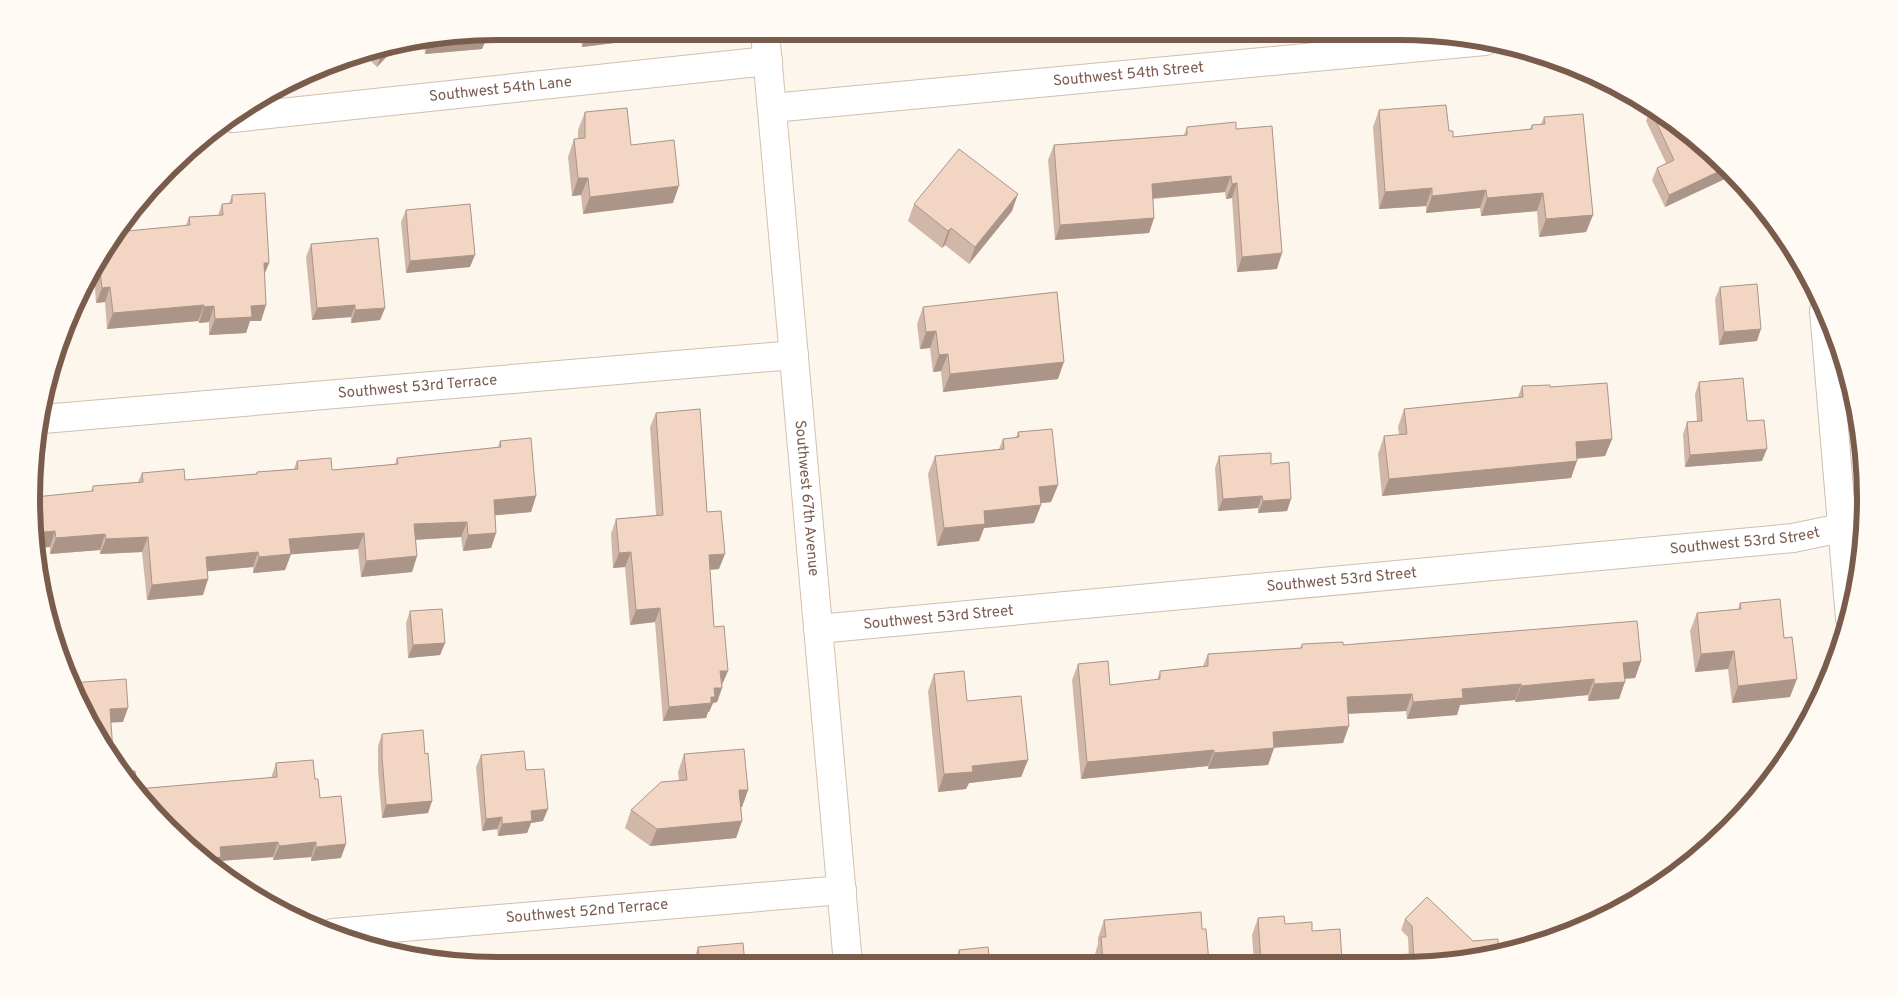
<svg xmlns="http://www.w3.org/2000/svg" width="1897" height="997" viewBox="0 0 1897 997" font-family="Overpass,sans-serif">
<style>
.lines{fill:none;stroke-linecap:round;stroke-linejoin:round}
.minor-casing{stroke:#d1beb0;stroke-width:30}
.secondary-casing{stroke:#d6c0b0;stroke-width:30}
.minor{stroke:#fff;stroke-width:28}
.secondary{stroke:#fff;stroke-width:28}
.wall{fill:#d1b7a8}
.shaded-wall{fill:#aa9588}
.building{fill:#f3d5c3;stroke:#aa9588}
.labels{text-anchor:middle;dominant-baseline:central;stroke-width:4.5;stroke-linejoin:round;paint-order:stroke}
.street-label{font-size:15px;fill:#7a5c4d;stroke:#fffaf3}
.rim{fill:none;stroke:#7a5c4d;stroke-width:6}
</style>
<rect width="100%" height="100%" fill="#fdf6ec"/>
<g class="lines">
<defs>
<g id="minor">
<path id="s1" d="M772 108 1485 41"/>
<path id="s2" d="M233 118 768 61"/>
<path d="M1824 311 1850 619"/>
<path id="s3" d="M43 419 794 355"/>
<path id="s4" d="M818 629 1793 538 1865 523"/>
<path id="s5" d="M333 933 842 890"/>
</g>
<g id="secondary">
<path id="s6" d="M765 32 848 964"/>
</g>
</defs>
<use href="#minor" class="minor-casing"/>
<use href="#secondary" class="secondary-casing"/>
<use href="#minor" class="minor"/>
<use href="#secondary" class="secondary"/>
</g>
<path class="wall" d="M580 31H642L639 40 582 47Z
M486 33 487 37 482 49 425 54 424 44Z
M394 49 377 67 363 54Z
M1650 109 1683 128 1730 172 1729 177 1665 207 1652 180 1657 168 1666 163 1646 121Z
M1379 110 1449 131 1453 137 1530 129 1532 125 1541 124 1544 117 1593 215 1586 232 1539 237 1537 211 1481 216 1480 208 1426 213V206L1379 209 1373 127Z
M585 112 631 145 673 203 583 214 581 195 572 196 568 157 574 139H578V130Z
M1187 127 1236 129 1277 269 1237 272 1232 198 1226 199 1225 192 1153 199 1154 218 1149 233 1055 240 1048 160 1054 145 1184 135Z
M232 195 269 263 264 274 266 305 261 321H250L246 333 209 335V322L199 323 198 321 107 329 105 302 96 303 94 275 110 239 186 225 189 217 218 215 222 204H229Z
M914 204 1012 211 969 264 945 245 942 248 908 221Z
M406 210 470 267 406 273 401 222Z
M311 244 385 308 380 320 351 323V317L312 320 306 257Z
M1720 287 1757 341 1719 345 1715 299Z
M923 307 1058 379 943 392 941 371 933 372 930 348 920 349 917 324Z
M1699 382 1747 421 1762 461 1685 467 1683 434 1687 422 1697 421 1695 394Z
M1522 386 1550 387 1612 439 1605 456 1577 459 1571 478 1382 496 1378 454 1384 436 1399 435 1398 427 1404 409 1518 397Z
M656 413 707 512 719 569 710 570 714 627 722 688 717 702 713 703 709 712H708L706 718 663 721 655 622 630 625 625 567 613 568 611 534 616 519 656 515 650 427Z
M1018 432 1058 485 1051 502 1041 503V505L1034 523 984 528 979 541 937 546 928 474 935 456 999 449 1003 439 1016 438Z
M500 441 536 496 531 512 495 515 496 533 491 548 463 551 461 537 416 540 417 556 412 572 361 577 358 549 291 554 285 570 253 573V567L208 571V579L203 595 147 600 142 552 100 554V550L50 554V547L37 548 91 491 93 486 138 482 142 473 185 480 256 474 257 472 294 469 297 461 332 470 395 464 397 458 498 447Z
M1219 456 1271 464 1291 499 1287 511 1258 513V508L1218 511 1215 468Z
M1740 603 1790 697 1732 703 1728 669 1695 672 1690 631 1697 613 1738 609Z
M410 611 445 643 440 655 408 658 406 623Z
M1302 644 1343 645 1641 661 1635 678 1625 679 1619 699 1588 701V695L1515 702V700L1460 705 1457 715 1407 719 1406 711 1348 714 1343 743 1274 748 1268 765 1208 769V766L1081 779 1072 680 1078 664 1110 685 1157 680 1160 671 1203 666 1208 654 1300 648Z
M934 674 967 701 1028 760 1021 777 969 783 966 789 938 792 928 691Z
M382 734 425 754 432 801 428 813 382 818 378 770V746Z
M684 754 748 790 742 807H741L742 821 736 838 650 846 625 828 631 810 679 781 678 772Z
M481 755 526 770 543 821 531 823 527 833 498 836 497 829 482 831 476 767Z
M276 763 315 779 320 798 341 858 311 861V857L273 860V857L219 861 137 789 271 778Z
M1258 918 1312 931 1342 962H1254L1252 935Z
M1405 919 1473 941 1460 962H1409L1408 937 1401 930Z
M1104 920 1202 929 1209 962 1095 963V954L1098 944V938Z
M698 947 745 964H694V959Z
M959 950 990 963H954Z"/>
<path class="shaded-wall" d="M614 31H642L639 40 582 47 586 34Z
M487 37 482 49 425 54 429 43 444 40Z
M394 49 377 67 381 55 386 50Z
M1726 168 1730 172 1729 177 1665 207 1669 195Z
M1231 176 1225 192 1146 199 1152 184Z
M578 178H588L581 195 572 196Z
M1237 183 1232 198 1226 199 1232 184Z
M679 186 673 203 583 214 590 197Z
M1432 188 1426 206 1379 209 1385 192Z
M1486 190 1480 208 1426 213 1432 196Z
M1543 193 1537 211 1481 216 1487 198Z
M1018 194 1012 211 969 264 975 247Z
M1593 215 1586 232 1539 237 1546 219Z
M1154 218 1149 233 1055 240 1060 225Z
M951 228 945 245 942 248 948 231Z
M1282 253 1277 269 1237 272 1242 257Z
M475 255 470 267 406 273 410 261Z
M264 263H269L263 278Z
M110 287 105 302 96 303 102 288Z
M204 305 198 321 107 329 113 313Z
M266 305 261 321H250L246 333 209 335 215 319 251 306Z
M355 305 351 317 312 320 317 308Z
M214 306 209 322 199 323 204 307Z
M385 308 380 320 351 323 355 310Z
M1761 329 1757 341 1719 345 1724 332Z
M936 331 930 348 920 349 926 332Z
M948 354 941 371 933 372 939 355Z
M1064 362 1058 379 943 392 950 374Z
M1612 439 1605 456 1569 459 1576 442Z
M1767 449 1762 461 1685 467 1690 455Z
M1577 461 1571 478 1382 496 1389 479Z
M1058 485 1051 502 1032 504 1039 487Z
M536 496 531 512 488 516 494 500Z
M1262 496 1258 508 1218 511 1223 499Z
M1291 499 1287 511 1258 513 1263 501Z
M1041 505 1034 523 984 528 979 541 937 546 944 528 984 511Z
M467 522 461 537 408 540 414 524Z
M55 531 50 547 37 548 33 533Z
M364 533 358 549 284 555 289 539Z
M496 533 491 548 463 551 468 535Z
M105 534 100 550 50 554 56 538Z
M148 537 142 552 100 554 106 539Z
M258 552 253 567 200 572 206 557Z
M631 552 625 567 613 568 619 553Z
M291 554 285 570 253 573 259 557Z
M725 554 719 569 703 570 709 555Z
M417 556 412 572 361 577 366 561Z
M208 579 203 595 147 600 152 585Z
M660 608 655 622 630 625 636 610Z
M445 643 440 655 408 658 413 645Z
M1734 651 1728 669 1695 672 1701 654Z
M1641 661 1635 678 1617 679 1623 663Z
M720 671H728L722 685Z
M1594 679 1588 695 1515 702 1521 686Z
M1797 679 1790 697 1732 703 1738 686Z
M1625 682 1619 699 1588 701 1594 684Z
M1521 684 1515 700 1460 705 1457 715 1407 719 1413 702 1462 689Z
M714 688H722L717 702 713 703 709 712H708L706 718 663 721 669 707Z
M1412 694 1406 711 1341 714 1347 697Z
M128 708 123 722 105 723 110 709Z
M1349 726 1343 743 1267 748 1273 732Z
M1274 748 1268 765 1208 769 1214 753Z
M1214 750 1208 766 1081 779 1087 762Z
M1028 760 1021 777 969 783 966 789 938 792 944 774 972 766Z
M739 790H748L742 807 733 808Z
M432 801 428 813 382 818 386 805Z
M548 809 543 821 531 823 527 833 498 836 502 824 531 811Z
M502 817 497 829 482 831 486 819Z
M742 821 736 838 650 846 657 829Z
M278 842 273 857 219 861 216 870 203 859 220 847Z
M316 842 311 857 273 860 279 846Z
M346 844 341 858 311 861 316 847Z"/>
<path class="building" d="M586 31H614L586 34Z
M486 33 487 37 444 40Z
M386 50 381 55 378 51Z
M1446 105 1449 131H1453V137L1532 129V125L1545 124 1544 117 1583 114 1593 215 1546 219 1543 193 1487 198 1486 190 1432 196V188L1385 192 1379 110Z
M627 108 631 145 674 140 679 186 590 197 588 178H578L574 139 585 138V112Z
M1650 109H1652L1683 128 1726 168 1669 195 1657 168 1674 160Z
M1236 122V129L1272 126 1282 253 1242 257 1237 183 1232 184 1231 176 1152 184 1154 218 1060 225 1054 145 1187 135V127Z
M959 149 1018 194 975 247 951 228 948 231 914 204Z
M265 193 269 263H264L266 305 251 306 252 317 215 319 214 306 204 307V305L113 313 110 287 102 288 99 262 110 239 117 232 190 225 189 217 223 215 222 204 232 203V195Z
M470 204 475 255 410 261 406 210Z
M378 238 385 308 355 310V305L317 308 311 244Z
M1757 284 1761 329 1724 332 1720 287Z
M1057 292 1064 362 950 374 948 354 939 355 936 331 926 332 923 307Z
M1743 378 1747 421 1764 420 1767 449 1690 455 1687 422 1702 421 1699 382Z
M1607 383 1612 439 1576 442 1577 461 1389 479 1384 436 1407 434 1404 409 1523 397 1522 386 1550 385V387Z
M700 409 707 512 721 511 725 554 709 555 714 627 724 626 728 671H720L722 688H714L715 697H711V703L669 707 660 608 636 610 631 552 619 553 616 519 663 515 656 413Z
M1052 429 1058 485 1039 487 1041 505 984 511 985 524 944 528 935 456 1004 449 1003 439 1019 437 1018 432Z
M531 438 536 496 494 500 496 533 468 535 467 522 414 524 417 556 366 561 364 533 289 539 291 554 259 557 258 552 206 557 208 579 152 585 148 537 106 539 105 534 56 538 55 531 33 533 32 529 35 497 93 491V486L143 482 142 473 184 469 185 480 257 474V472L298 469 297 461 331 458 332 470 398 464 397 458 501 447 500 441Z
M1271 453V464L1289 462 1291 499 1263 501 1262 496 1223 499 1219 456Z
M1780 599 1784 638 1792 637 1797 679 1738 686 1734 651 1701 654 1697 613 1741 609 1740 603Z
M442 609 445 643 413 645 410 611Z
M1637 621 1641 661 1623 663 1625 682 1594 684V679L1521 686V684L1462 689 1463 698 1413 702 1412 694 1347 697 1349 726 1273 732 1274 748 1214 753V750L1087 762 1078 664 1108 661 1110 685 1160 679V671L1208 666V654L1302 648V644L1343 642V645Z
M964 671 967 701 1021 696 1028 760 972 766 973 772 944 774 934 674Z
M126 679 128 708 110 709 113 752 70 683Z
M423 730 425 754 428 753 432 801 386 805 382 757V734Z
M744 749 748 790H739L742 821 657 829 631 810 661 782 687 780 684 754Z
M524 751 526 770 544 769 548 809 531 811 532 821 502 824V817L486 819 481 755Z
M313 760 315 779H318L320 798 341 796 346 844 316 847V842L279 846 278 842 220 847 221 857 203 859 147 807 126 772 135 771 137 789 277 777 276 763Z
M1427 897 1473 941 1498 939V951L1460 962H1414L1412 926 1405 919Z
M1201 912 1202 929H1206L1209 962 1103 963 1101 937H1106L1104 920Z
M1284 916 1285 924 1312 922V931L1340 929 1342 962H1261L1258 918Z
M743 943 745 964H700L698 947Z
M988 947 990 963H960L959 950Z"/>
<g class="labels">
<g class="street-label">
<text stroke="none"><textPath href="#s1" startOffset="358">Southwest 54th Street</textPath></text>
<text stroke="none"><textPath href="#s2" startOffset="269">Southwest 54th Lane</textPath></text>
<text stroke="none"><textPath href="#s3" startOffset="376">Southwest 53rd Terrace</textPath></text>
<text stroke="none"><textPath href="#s6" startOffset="468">Southwest 67th Avenue</textPath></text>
<text stroke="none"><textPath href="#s4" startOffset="931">Southwest 53rd Street</textPath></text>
<text stroke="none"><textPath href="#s4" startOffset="526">Southwest 53rd Street</textPath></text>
<text stroke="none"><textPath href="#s4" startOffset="121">Southwest 53rd Street</textPath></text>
<text stroke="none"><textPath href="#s5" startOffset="255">Southwest 52nd Terrace</textPath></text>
</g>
</g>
<path d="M0 0H1897V997H0ZM498 40H1399A458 458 0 0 1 1857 498V499A458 458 0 0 1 1399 957H498A458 458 0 0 1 40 499V498A458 458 0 0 1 498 40Z" fill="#fffaf3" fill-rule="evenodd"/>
<path class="rim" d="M498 40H1399A458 458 0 0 1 1857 498V499A458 458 0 0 1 1399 957H498A458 458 0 0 1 40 499V498A458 458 0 0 1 498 40Z"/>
</svg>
